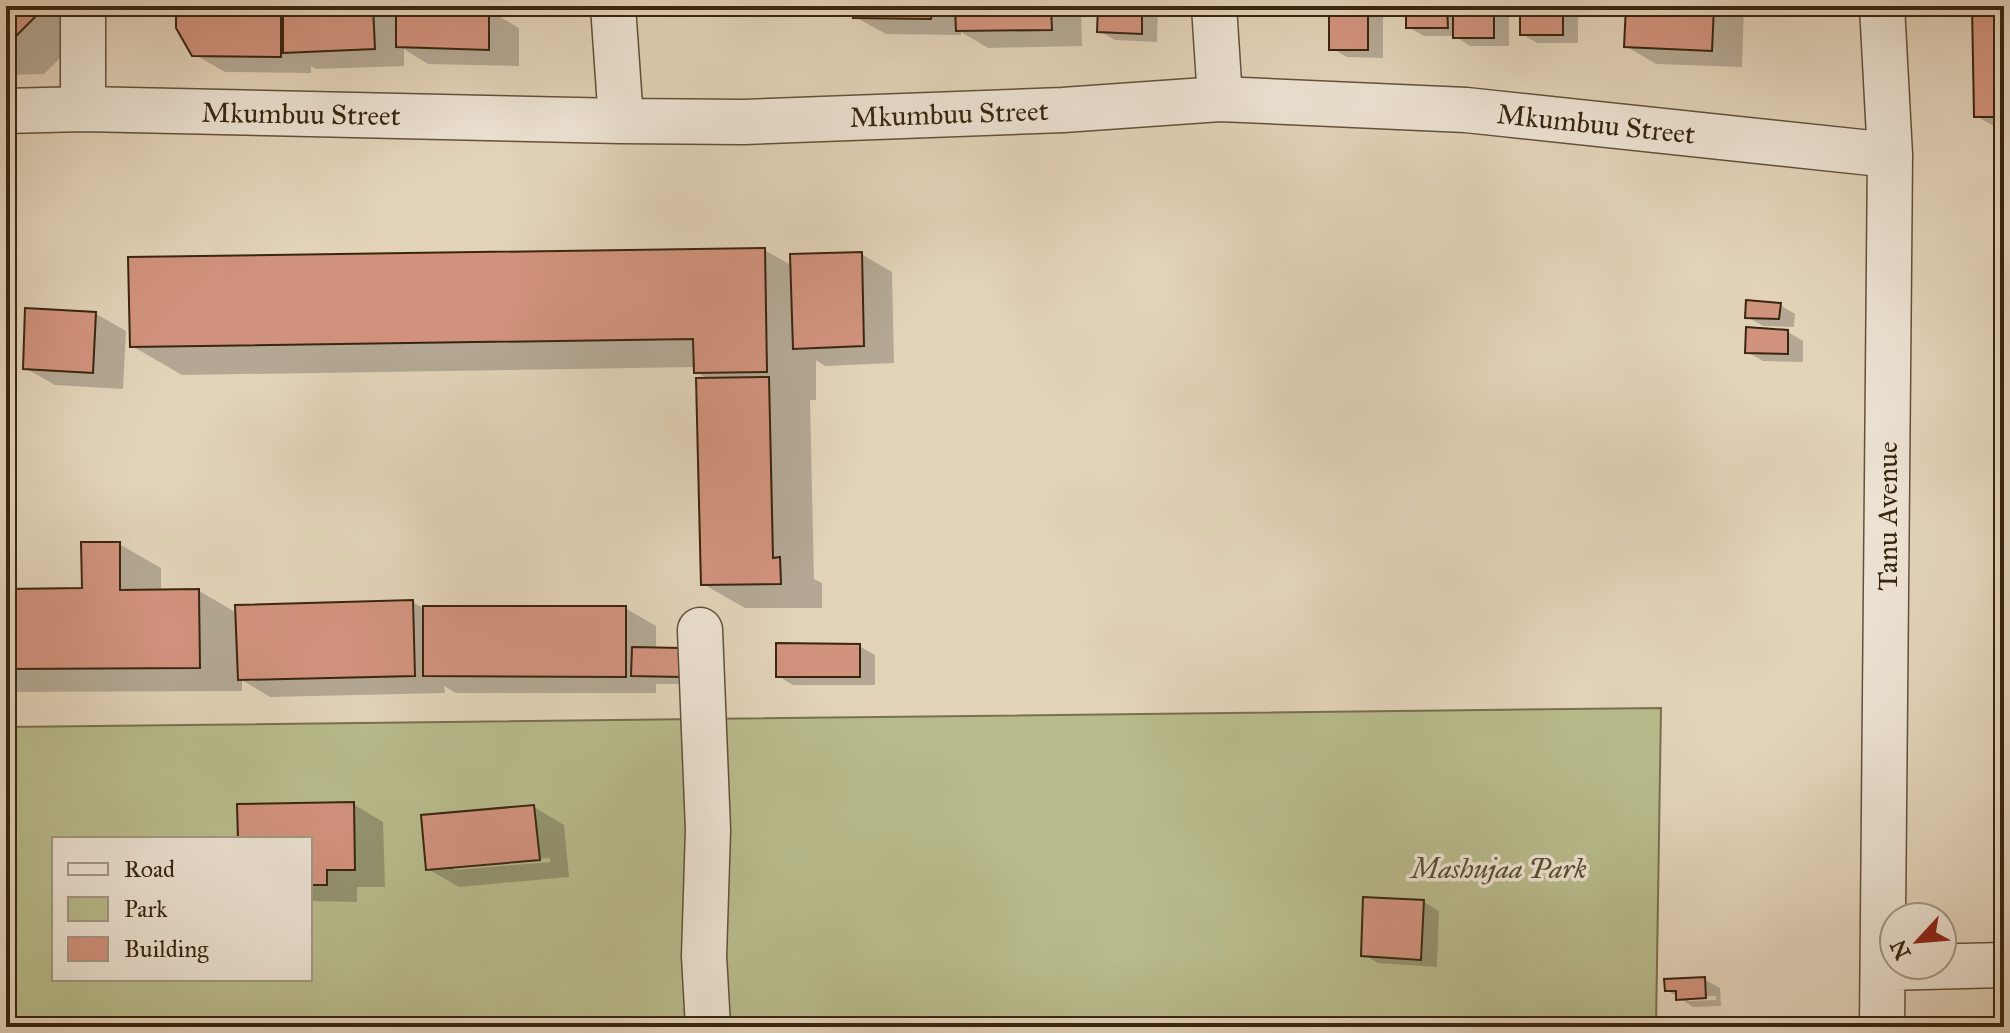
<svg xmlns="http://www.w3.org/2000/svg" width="2010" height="1033" viewBox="0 0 2010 1033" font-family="'IM FELL Great Primer',serif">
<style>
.green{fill:#b8bb8c;stroke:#78704e;stroke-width:2;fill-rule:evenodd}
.shadow{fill:#0003;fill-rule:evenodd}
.building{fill:#d2937e;stroke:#39260f;stroke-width:2}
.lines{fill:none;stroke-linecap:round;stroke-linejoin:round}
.minor-casing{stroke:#63513a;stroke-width:47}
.minor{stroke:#ece2d2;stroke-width:44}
.labels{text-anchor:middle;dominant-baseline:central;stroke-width:7;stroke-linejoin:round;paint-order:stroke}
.street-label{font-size:28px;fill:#39260f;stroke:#ece2d2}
.park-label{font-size:28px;font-style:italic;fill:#594b2e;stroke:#ece2d2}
</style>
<rect width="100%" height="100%" fill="#e2d3b9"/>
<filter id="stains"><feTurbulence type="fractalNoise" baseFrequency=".0025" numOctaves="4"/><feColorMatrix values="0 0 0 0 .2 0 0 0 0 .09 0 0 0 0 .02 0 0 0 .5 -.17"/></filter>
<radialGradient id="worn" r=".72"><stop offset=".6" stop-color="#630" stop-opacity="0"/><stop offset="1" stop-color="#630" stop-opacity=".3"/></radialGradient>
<path class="green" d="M1661 708 1656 1027H6V727ZM54 839H310V979H54Z"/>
<path class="shadow" d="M6 6H79L80 38 44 74 6 75Z
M178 6H478V10H488L519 28V66L428 64 404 49V66L316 69 311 66V73L225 72 194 54Z
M855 6H1070L1081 13 1082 46 988 48 961 32V35L886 34 855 17Z
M1100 6H1158L1157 42 1115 40 1099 31Z
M1331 6H1383V58L1347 57 1331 48Z
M1408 6H1447L1455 11 1461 6H1509V46H1470L1455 36H1424L1408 27Z
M1522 6H1578V43H1537L1522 34Z
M1628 6H1744L1742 67 1656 64 1626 46Z
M1974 6H2004V132L1976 116Z
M764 250 793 266 861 254 892 272 894 363 825 366 816 360V400H810L814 579 822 583V608H745L703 584 710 380 696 372V367L182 375 132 346Z
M1780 305 1795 314 1794 327 1763 326 1747 317Z
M96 314 126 331 123 389 55 385 25 368Z
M1788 332 1803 341V362L1763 361 1747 352Z
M119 544 161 568V591H199L237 613 412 602 425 609 625 608 656 626V650L696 684H656V693H456L444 686 445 693 270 697 242 680V691L6 692V591L84 590Z
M859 646 875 655V685H793L778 676Z
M353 804 383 822 385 887H357V902L310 901V839H240Z
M534 807 564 825 569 877 459 887 428 869ZM550 858V862L454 870V866Z
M1424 902 1439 911 1437 967 1378 963 1363 954Z
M1704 979 1720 988 1721 1006 1693 1007 1667 990ZM1716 996V1000L1689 1001 1685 997Z"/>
<path class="building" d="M6 6H38V14L6 46Z
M176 6H281V57L192 56 176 28Z
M283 6H373L375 49 283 53Z
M396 6 489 8V50L396 47Z
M853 6H932L931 19 853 18Z
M955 6H1051L1052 30 956 31Z
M1098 6H1142V34L1097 32Z
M1329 6H1368V50H1329Z
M1406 6H1447L1448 28H1406Z
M1453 6H1494V38H1453Z
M1520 6H1563V35H1520Z
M1626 6H1714L1712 51 1624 47Z
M1972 6H2004V117H1974Z
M765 248 767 372 694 373 693 339 130 347 128 257Z
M862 252 864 346 793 349 790 254Z
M1746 300 1781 303 1779 319 1745 318Z
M25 308 96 312 93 373 23 369Z
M1746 327 1788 330V354L1745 353Z
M769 377 773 558 780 557 781 584 701 585 696 378Z
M81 542H120V590L199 589 200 668 6 669V589L82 588Z
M413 600 415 676 238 680 235 605Z
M423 606H626V677L423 676Z
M776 643 860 644V677H776Z
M632 647 681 648V677L631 676Z
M354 802 355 870H327V885H310V839H238L237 804Z
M534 805 540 860 426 870 421 815Z
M1363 897 1424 900 1421 960 1361 956Z
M1705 977 1706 998 1676 1000V991H1665L1664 979Z"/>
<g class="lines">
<defs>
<path id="minor" d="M613 6 621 121
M1214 6 1220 99
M83 109V6
M6 111 83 109 621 121 744 122 1063 110 1220 99 1466 110 1890 155
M700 630 708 830 704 956 708 1027
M1884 968 2004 965
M1882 1027 1890 155 1882 6"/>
</defs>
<use href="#minor" class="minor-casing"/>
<use href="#minor" class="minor"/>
</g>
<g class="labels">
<g class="street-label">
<text transform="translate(301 114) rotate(1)">Mkumbuu Street</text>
<text transform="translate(949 114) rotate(-2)">Mkumbuu Street</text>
<text transform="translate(1596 124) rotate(6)">Mkumbuu Street</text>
<text transform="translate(1887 516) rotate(-90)">Tanu Avenue</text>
</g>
<g class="park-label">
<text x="1499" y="868">Mashujaa Park</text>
</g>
</g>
<rect width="2010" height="1033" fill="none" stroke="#e2d3b9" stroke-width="32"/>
<rect x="8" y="8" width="1994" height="1017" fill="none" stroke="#39260f" stroke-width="4"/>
<rect x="16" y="16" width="1978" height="1001" fill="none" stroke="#39260f" stroke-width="2"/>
<rect x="52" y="837" width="260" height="144" fill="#ece2d2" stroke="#a49784" stroke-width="2"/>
<rect x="68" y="863" width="40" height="12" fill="#ece2d2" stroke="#a49784" stroke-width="2"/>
<text x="124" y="877" font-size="24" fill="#39260f">Road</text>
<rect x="68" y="897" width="40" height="24" fill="#b8bb8c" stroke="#a49784" stroke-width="2"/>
<text x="124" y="917" font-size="24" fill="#39260f">Park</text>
<rect x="68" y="937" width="40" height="24" fill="#d2937e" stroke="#a49784" stroke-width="2"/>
<text x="124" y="957" font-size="24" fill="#39260f">Building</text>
<g transform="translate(1918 941) rotate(244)"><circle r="38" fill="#ece2d2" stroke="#a49784" stroke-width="2"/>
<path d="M0-6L14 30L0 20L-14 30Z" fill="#8f2418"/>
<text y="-12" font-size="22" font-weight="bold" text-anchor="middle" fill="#39260f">N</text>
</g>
<rect width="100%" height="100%" filter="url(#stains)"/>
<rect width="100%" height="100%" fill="url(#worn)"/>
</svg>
